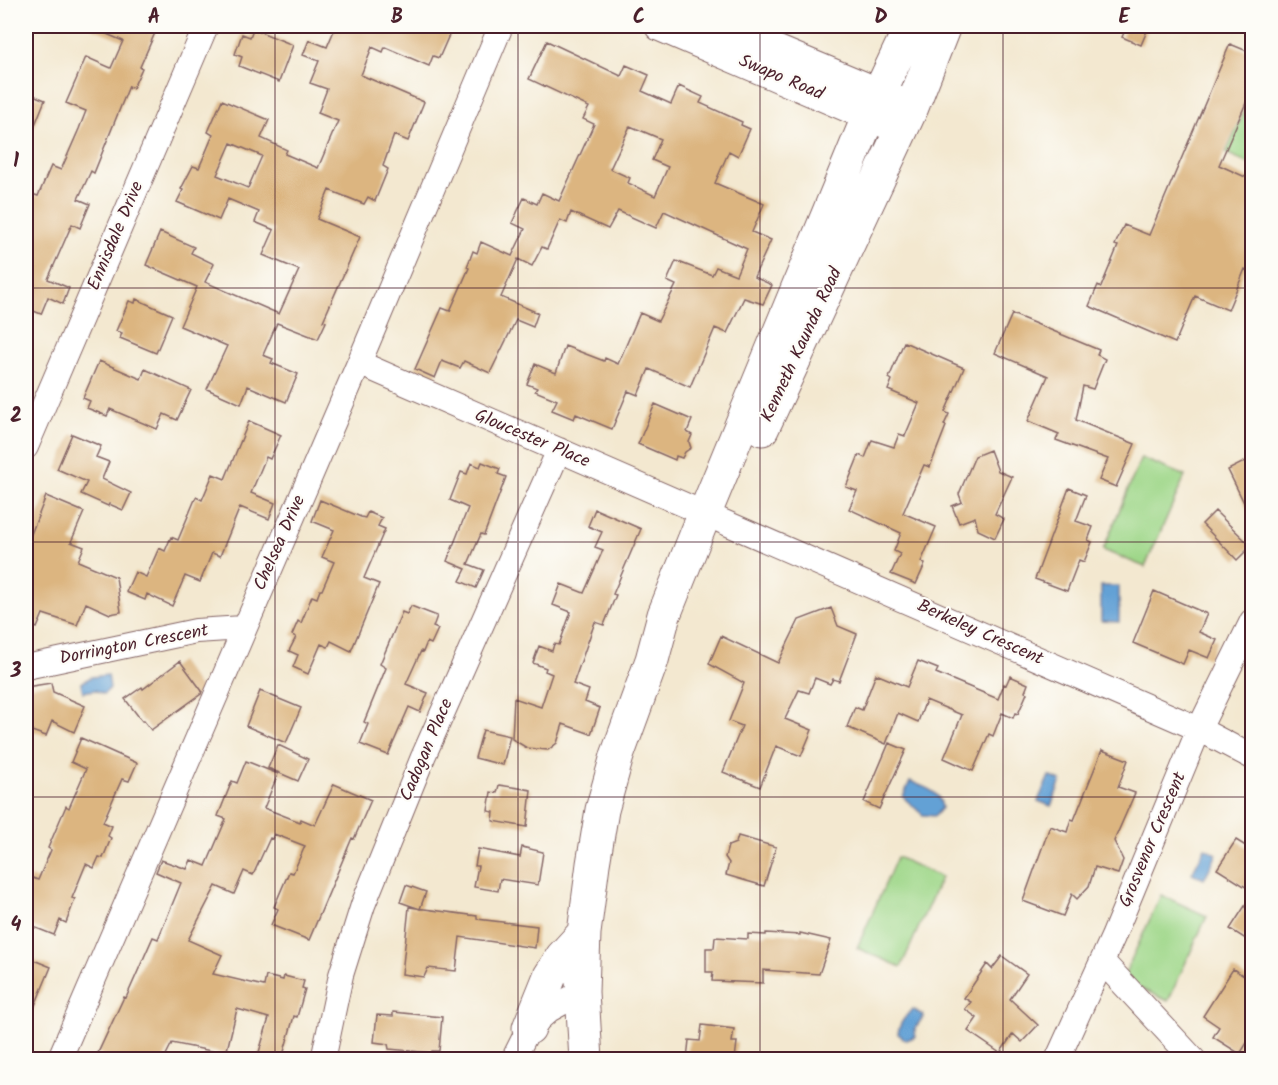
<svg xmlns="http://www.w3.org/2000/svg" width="1278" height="1085" viewBox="0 0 1278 1085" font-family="Kalam,sans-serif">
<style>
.green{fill:#9fd789;stroke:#747b5a;stroke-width:1.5}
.water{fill:#64a1d5;stroke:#576080;stroke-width:1.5}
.building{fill:#dcb580;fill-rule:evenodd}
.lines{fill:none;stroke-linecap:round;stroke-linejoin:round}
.minor-casing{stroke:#856565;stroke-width:26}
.tertiary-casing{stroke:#856565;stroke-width:32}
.secondary-casing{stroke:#856565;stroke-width:35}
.minor{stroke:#fff;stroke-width:24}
.tertiary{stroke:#fff;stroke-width:30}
.secondary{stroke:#fff;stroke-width:33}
.grid{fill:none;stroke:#4a1f2b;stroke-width:1.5;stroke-opacity:0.55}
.labels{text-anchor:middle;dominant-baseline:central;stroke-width:4.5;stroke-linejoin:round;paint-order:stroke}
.street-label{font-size:18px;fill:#4a1f2b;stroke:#fdfcf7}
.neatline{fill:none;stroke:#4a1f2b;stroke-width:2}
.grid-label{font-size:20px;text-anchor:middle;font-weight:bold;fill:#4a1f2b}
</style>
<rect width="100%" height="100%" fill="#fdfcf7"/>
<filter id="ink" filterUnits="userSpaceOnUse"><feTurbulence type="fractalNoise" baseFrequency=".0167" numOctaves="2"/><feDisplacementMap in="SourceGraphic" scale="12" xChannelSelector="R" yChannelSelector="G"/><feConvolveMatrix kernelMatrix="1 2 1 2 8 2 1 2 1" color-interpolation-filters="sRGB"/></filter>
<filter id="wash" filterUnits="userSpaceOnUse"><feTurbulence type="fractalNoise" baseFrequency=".008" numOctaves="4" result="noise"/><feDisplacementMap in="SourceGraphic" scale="24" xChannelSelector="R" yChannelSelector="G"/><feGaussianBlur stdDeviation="1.35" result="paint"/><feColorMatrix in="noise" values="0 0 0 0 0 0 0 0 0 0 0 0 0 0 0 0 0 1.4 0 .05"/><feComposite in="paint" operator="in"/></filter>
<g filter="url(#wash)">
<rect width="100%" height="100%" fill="#f3e8d0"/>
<path class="green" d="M1252 94V165L1226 153Z
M1141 458 1185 476 1145 567 1103 550Z
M897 857 941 877 901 967 857 948Z
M1161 895 1207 916 1168 1001 1122 980Z"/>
<path class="water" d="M1101 586H1119V622L1101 621Z
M108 675 110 688 104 694 95 690 83 692 81 683 91 677Z
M1049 776 1061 781 1051 806 1038 801Z
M910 781C925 788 940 790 942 808L935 816 923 815 903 797Z
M1205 848 1217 854 1204 879 1192 873Z
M913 1009 924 1016 915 1028V1037L906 1040 898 1034C899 1023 905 1017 913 1009Z"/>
<g id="blocks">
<path class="building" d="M88 26H158L140 67 142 68 133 88 129 86 94 173 91 171 78 199 90 204 80 228 72 224 48 279 69 288 63 304 48 297 41 314 26 308V209L32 194 38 196 51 166 61 170 79 129 86 111 66 103 86 57 111 68 123 41Z
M336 26H453L439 58 433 56 429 66 385 47 383 52 372 47 361 75 424 102 408 141 394 135 383 166 388 169 375 201 368 197 364 204 329 190 317 219 360 237 323 321 326 322 318 339 277 323 263 355 273 359 271 363 298 374 286 402 248 386 241 404 207 389 227 346 180 326 197 287 146 265 160 232 194 247 191 253 214 264 205 282 279 314 299 270 263 255 274 230 255 222 259 212 228 199 219 220 177 202 183 190 181 189 193 166 199 168 213 135 208 132 222 100 269 120 261 138 287 150 285 154 318 168 338 121 318 113 327 89 310 83 319 61 303 55 309 40 327 47ZM231 143 262 156 248 188 217 175Z
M1127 26H1149L1141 45 1122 37Z
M253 29 293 45 279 82 239 66 242 57 235 54 242 34 250 37Z
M547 41 621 76 626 65 649 75 642 91 671 104 679 86 703 97 700 103 742 122 741 125 750 129 738 156 729 151 715 183 764 204 752 232 771 240 754 277 772 285 763 304 744 298 727 333 715 328 690 387 649 369 638 395 628 391 612 429 576 414 574 419 552 410 557 400 535 391 537 388 527 384 535 364 556 373 565 346 604 361 605 358 618 364 640 313 658 321 676 285 667 281 676 261 712 275 716 267 736 275 747 249 664 211 656 228 618 211 608 229 571 212 567 223 560 220 547 249 542 247 532 266 518 259 501 297 538 313 533 327 516 320 490 373 464 361 460 368 442 361 435 378 415 369 442 308 450 311 469 268 467 267 473 251 477 253 481 242 512 256 525 229 512 223 524 198 537 204 542 193 559 201 594 124 583 119 589 107 529 79ZM630 126 661 139 652 160 668 167 655 196 628 183 630 178 610 169Z
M1230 44 1252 53V89L1219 165 1252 180V272L1245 269 1228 310 1195 296 1175 343 1089 306 1098 285 1101 287 1118 246 1115 245 1124 225 1149 235Z
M26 92 45 100 26 147Z
M136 299 172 315 156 353 120 338 122 333 116 331 129 301 135 303Z
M1012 314 1099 350 1097 355 1105 359 1093 389 1083 386 1076 420 1135 444 1116 487 1099 480 1108 459 1056 440 1059 434 1028 421 1048 376 995 353Z
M904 342 964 368 945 412 949 414 944 425 946 426 930 467 924 465 903 513 936 527 921 562 925 564 916 584 891 574 900 554 894 551 901 533 849 509 857 491 846 487 859 455 865 458 872 440 894 447 899 434 905 436 919 403 888 390 892 380 889 378Z
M99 361 141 379 145 369 191 390 177 420 164 414 157 429 110 409 107 416 87 408 90 401 83 398Z
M655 404 692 420 687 432 692 435 689 442 691 448 685 452 682 458 676 456 675 460 638 444Z
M249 421 281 435 270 459 266 457 251 493 275 503 269 519 240 507 220 556 212 553 200 582 185 576 172 606 147 594 145 600 126 592 135 572 146 577 159 548 165 551 171 537 178 540 196 497 202 500 213 474 225 479Z
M72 434 101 446 96 457 109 462 102 479 131 493 123 510 109 504 108 506 81 494 87 482 57 469Z
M990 450 998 471 1012 477 995 514 1004 519 995 538 978 530 975 517 959 523 952 506 962 502 959 494 975 456Z
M1252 458V519L1228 470Z
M482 462 500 469 498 474 506 477 484 535 481 534 468 564 484 570 476 588 460 581 466 569 447 561 468 508 450 500 461 472 467 474 471 463 480 467Z
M1069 488 1086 495 1076 521 1093 527 1088 540 1092 542 1084 562 1079 560 1067 591 1035 579Z
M46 496 84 512 71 542 84 547 78 561 116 577 121 612 110 614 86 603 77 625 43 614 37 628 26 623V547Z
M320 500 361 517 365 518 368 512 382 518 378 526 385 529 364 578 379 584 351 651 331 641 328 647 321 644 308 674 293 667 298 655 289 651 296 637 292 635 298 621 301 623 312 596 317 598 320 590H322L334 562 322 557 334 530 312 521Z
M595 509 641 529 613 594 616 595 604 625 595 622 573 684 589 690 585 702 600 708 591 734 563 724 557 743 548 750 527 748 512 739 514 698 541 707 552 674 545 671 546 668 533 663 539 646 552 651 554 644 559 645 571 612 553 605 561 584 584 593 603 550 595 547 602 532 588 526Z
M1215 511 1251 546 1237 560 1202 524Z
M1154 591 1207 614 1199 632 1217 640 1209 658 1189 650 1183 664 1133 643Z
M411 606 437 616 433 627 438 629 431 644 427 642 423 652 421 651 406 684 428 693 420 712 409 707 388 755 360 744 368 724 364 722 386 668 380 664 402 612 407 614Z
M831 608 838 626 857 634 839 681 833 679 830 684 815 678 809 693 799 690 785 719 812 730 801 756 776 746 760 787 723 772 742 726 729 721 744 683 709 664 721 636 778 663 799 620Z
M180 661 202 691 201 694 151 730 144 721H142L125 699 142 687 143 689Z
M918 661 938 669 936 673 998 699 1004 684 1006 685 1010 676 1028 684 1025 692 1027 693 1018 714 1015 713 1013 718 1002 713 993 736 989 734 973 771 944 758 962 715 926 700 918 722 898 713 886 744 847 727 855 707 862 710 876 674 907 687Z
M51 683 53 692 85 706 74 732 52 721 46 736 26 729V687Z
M260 691 301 708 286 743 246 726Z
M483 730 510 736 503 765 475 758Z
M81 738 137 763 129 781 122 779 103 822 112 826 108 836 111 838 103 858 99 857 94 868 86 864 72 898 75 899 66 923 60 920 54 935 26 924V888L30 877 38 880 51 850 48 848 66 806 69 808 86 769 71 762Z
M889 743 906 750 879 809 864 802Z
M278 745 308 759 298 781 268 768Z
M1102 750 1128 760 1118 787 1135 793 1114 841 1123 860 1118 874 1095 867 1089 886 1077 899 1072 894 1063 916 1023 901 1050 826 1067 832 1071 819 1074 820Z
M246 761 278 774 264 808 300 822 301 819 315 825 334 784 371 800 354 839 352 838 309 940 271 925 278 909 274 907 289 872 293 873 305 846 274 834 272 839 270 838 253 875 244 871 234 894 216 886 188 940 222 955 213 974 264 986 266 976 283 980 284 976 304 981 302 988 305 989 297 1017 294 1016 282 1059H257L269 1018 237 1009 226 1054 172 1043 164 1059H111L98 1053 124 997 126 998 153 937 158 939 181 883 156 872 161 860 187 869 191 860 206 866 226 819 218 816 232 781 237 783Z
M499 785 531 790 527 827 493 821 494 812 488 811 491 792 497 793Z
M738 836 776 847 764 886 726 875 729 863 725 857 728 846 736 843Z
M1236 840 1252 850V891L1217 869Z
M522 847 543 852 538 885 500 879 498 891 474 887 478 866H475L478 849 520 857Z
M406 885 426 892 420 909 400 902Z
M1252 895V943L1230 929Z
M409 907 477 916V919L537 926 535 948 460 937 456 971 428 968 424 977 402 974Z
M766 933 800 935V933L831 940 819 974 763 970V983L712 981 713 972H706V948H714L715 937 748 939V934L766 935Z
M1002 956 1027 974 1010 999 1038 1025 1022 1042 1013 1034 1000 1053 968 1031 977 1018 965 1009 971 1002 964 998 987 964 992 969Z
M26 957 51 967 26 1027Z
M1233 969 1252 981V984L1246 994 1252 998V1035L1240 1054 1213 1037 1219 1027 1203 1016Z
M393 1012 442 1017 439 1051H432V1053L389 1049 388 1044 374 1042 377 1015 393 1016Z
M702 1025 734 1029 732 1042H737L735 1059H687L689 1040 700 1041Z"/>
</g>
</g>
<g filter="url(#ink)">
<use href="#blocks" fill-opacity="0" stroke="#856565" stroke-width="1.5"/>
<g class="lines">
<defs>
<path id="minor" d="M359 363 1199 729 1252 757
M26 447 206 26
M26 667 196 631 243 628
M1102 961 1194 1060
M59 1060 359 363 501 26
M323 1060 341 975 363 905 423 757 559 450
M513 1060 529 1028 549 1010 582 992
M1057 1060 1113 937 1199 729 1252 621"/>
<path id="tertiary" d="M660 26 902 130
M718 26 912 107"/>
<path id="secondary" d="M762 429 912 107 944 26
M529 1028 550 976 562 957 584 933
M586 1060 582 992 584 933 593 864 602 810 617 756 652 660 664 615 705 513 869 115 911 26"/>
</defs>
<use href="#minor" class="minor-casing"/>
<use href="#tertiary" class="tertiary-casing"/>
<use href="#secondary" class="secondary-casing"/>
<use href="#minor" class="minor"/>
<use href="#tertiary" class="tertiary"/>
<use href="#secondary" class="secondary"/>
</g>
</g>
<path class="grid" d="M275 26V1060M518 26V1060M760 26V1060M1003 26V1060M26 288H1252M26 542H1252M26 797H1252"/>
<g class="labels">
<g class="street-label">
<text transform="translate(781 78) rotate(23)">Swapo Road</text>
<text transform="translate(116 236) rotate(-67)">Ennisdale Drive</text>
<text transform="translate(802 345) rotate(-65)">Kenneth Kaunda Road</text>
<text transform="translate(532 439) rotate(23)">Gloucester Place</text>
<text transform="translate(280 543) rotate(-66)">Chelsea Drive</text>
<text transform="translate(980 633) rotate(24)">Berkeley Crescent</text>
<text transform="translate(134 645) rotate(-11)">Dorrington Crescent</text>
<text transform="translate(427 750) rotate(-67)">Cadogan Place</text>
<text transform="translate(1153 840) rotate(-67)">Grosvenor Crescent</text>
</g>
</g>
<rect width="1278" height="1085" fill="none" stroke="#fdfcf7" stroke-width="66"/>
<rect x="33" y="33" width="1212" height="1019" class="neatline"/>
<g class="grid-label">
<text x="154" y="23">A</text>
<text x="397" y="23">B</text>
<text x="639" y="23">C</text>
<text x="881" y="23">D</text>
<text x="1124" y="23">E</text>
<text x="16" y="167">1</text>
<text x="16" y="422">2</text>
<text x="16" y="677">3</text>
<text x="16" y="931">4</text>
</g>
</svg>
